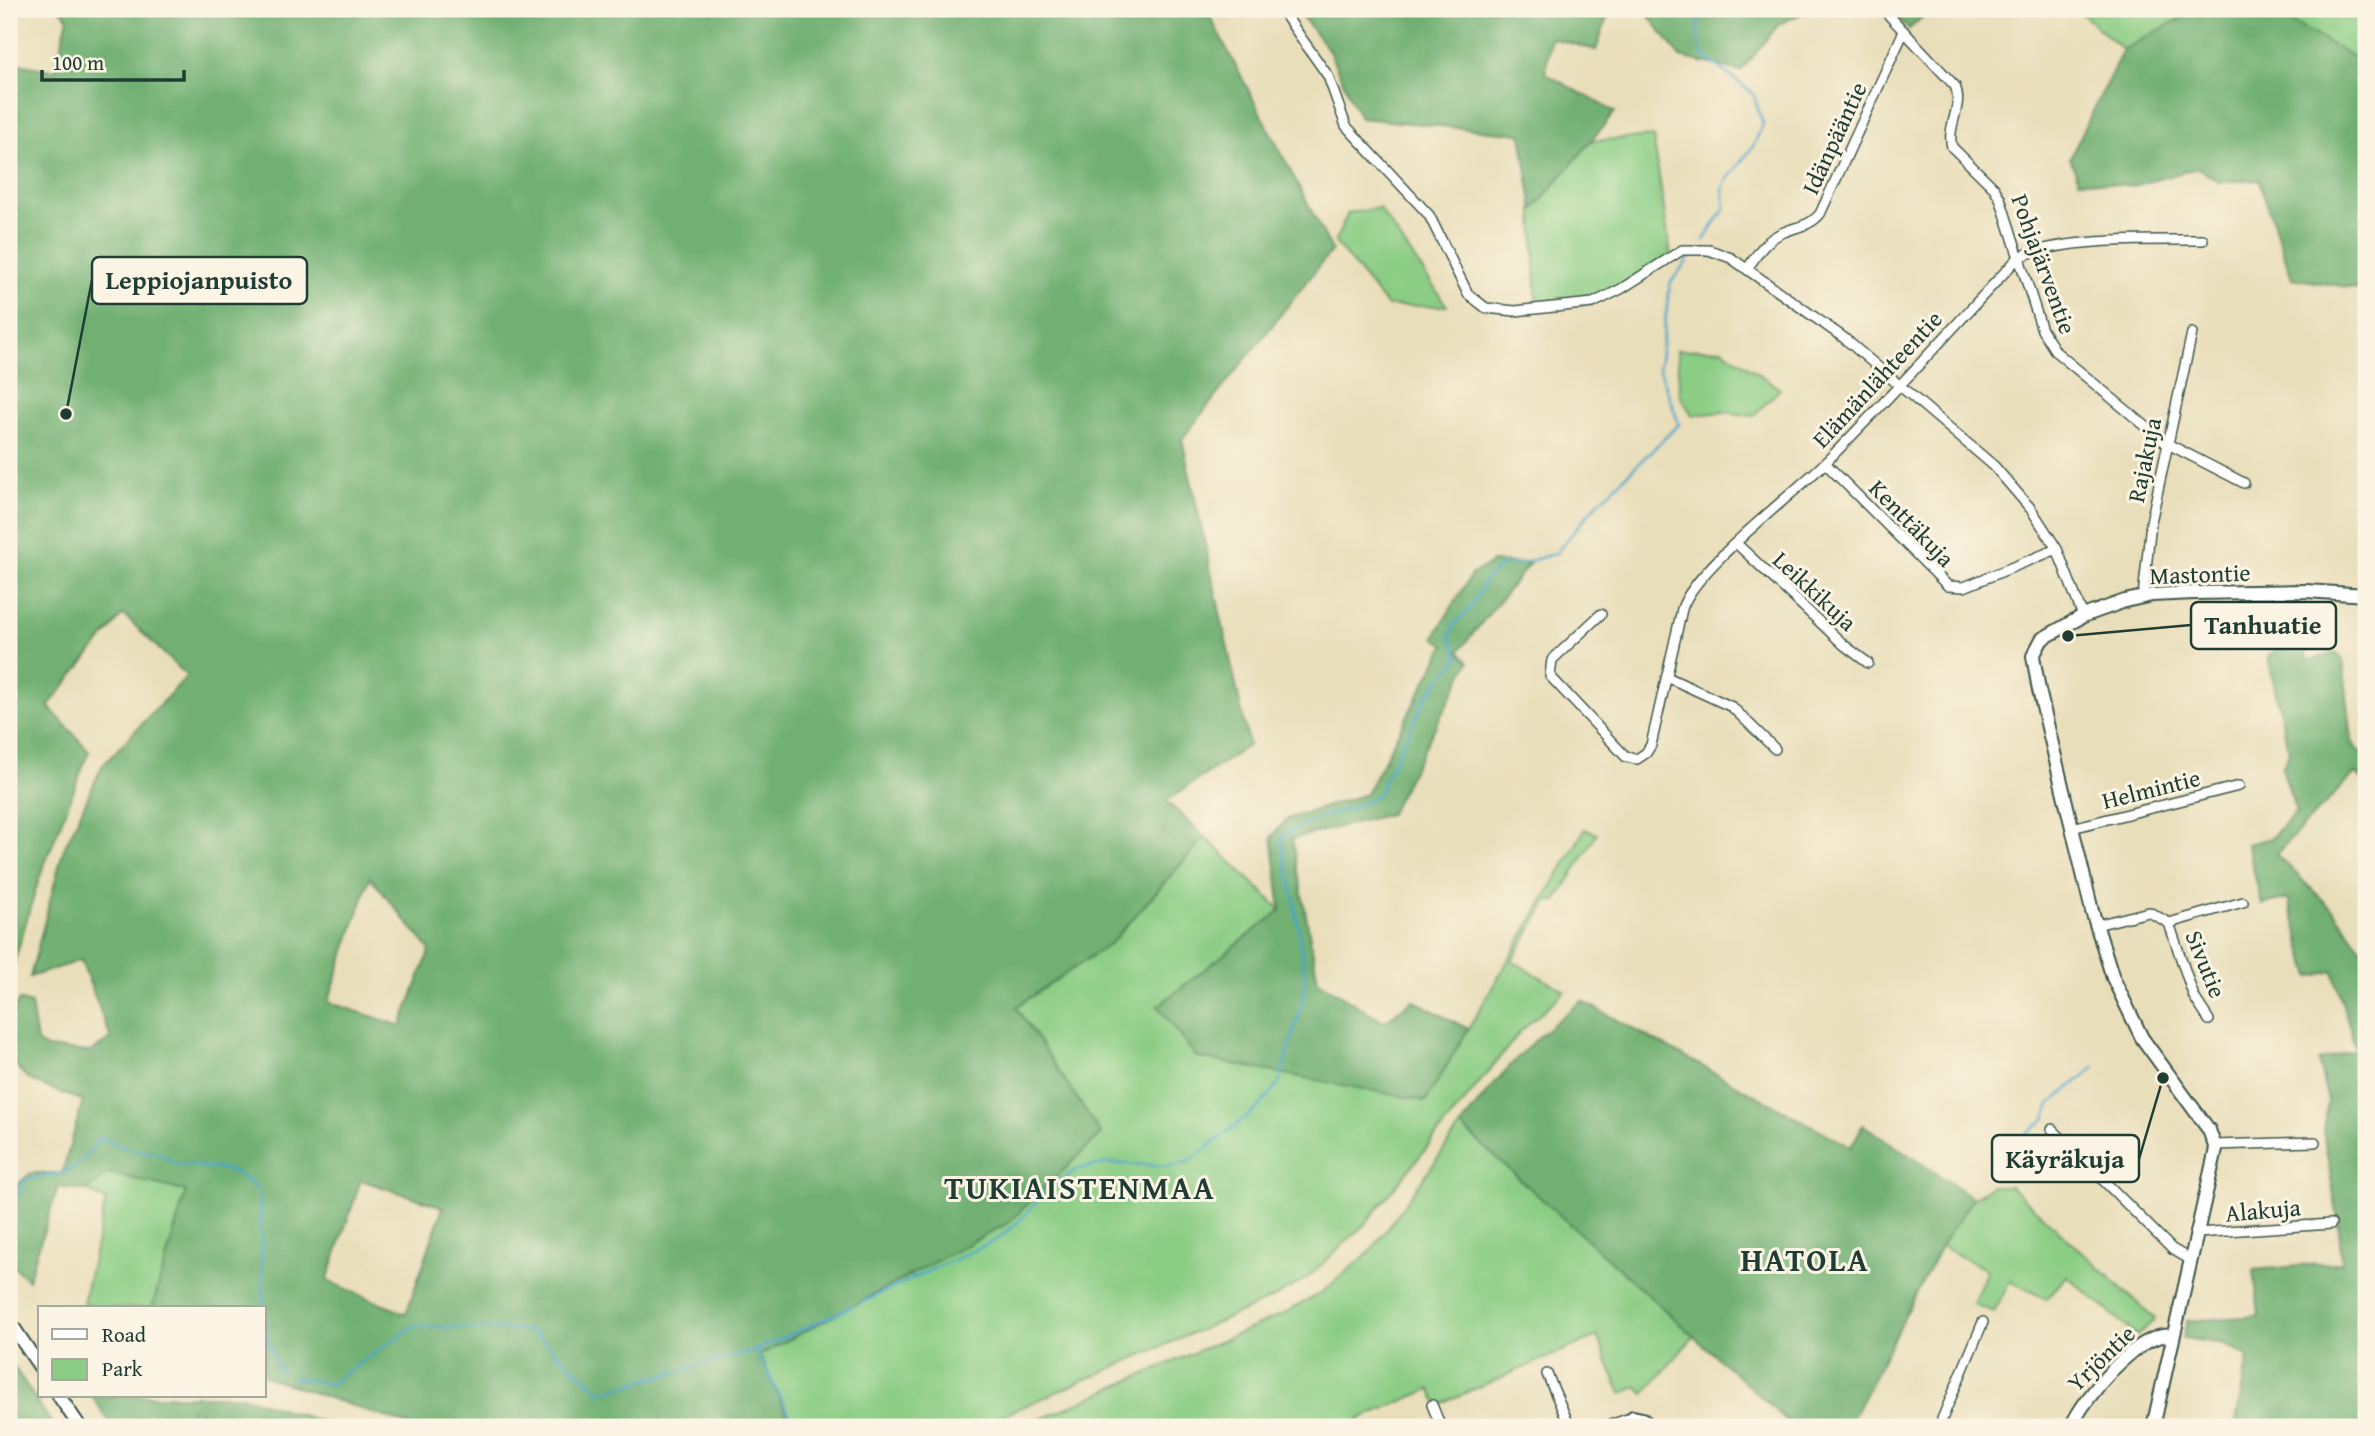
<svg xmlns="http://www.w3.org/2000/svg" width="2375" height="1436" viewBox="0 0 2375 1436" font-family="'Gentium Book Plus',serif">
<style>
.industrial{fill:#cfc0bb}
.green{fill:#8ccd85;stroke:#56855c;stroke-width:2}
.forest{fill:#71b072;stroke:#487653;stroke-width:2;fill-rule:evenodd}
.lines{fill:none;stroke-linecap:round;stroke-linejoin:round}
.stream{stroke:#4aa5c8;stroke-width:2.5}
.street-casing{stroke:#3d5548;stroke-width:12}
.secondary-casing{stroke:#3d5548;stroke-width:16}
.street{stroke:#fff;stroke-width:9}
.secondary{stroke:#fff;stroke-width:12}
.labels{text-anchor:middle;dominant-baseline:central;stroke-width:6;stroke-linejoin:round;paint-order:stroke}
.street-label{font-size:24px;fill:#1f3d34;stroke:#fcf5e5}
.district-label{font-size:32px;font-weight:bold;letter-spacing:2px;fill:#1f3d34;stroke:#fcf5e5}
.leader{fill:none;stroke:#1f3d34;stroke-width:2.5}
.callout-dot{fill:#1f3d34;stroke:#fcf5e5;stroke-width:2.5}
.callout{fill:#fcf5e5;stroke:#1f3d34;stroke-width:2.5}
.callout-label{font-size:26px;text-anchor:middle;font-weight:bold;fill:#1f3d34}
</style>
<rect width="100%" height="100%" fill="#fcf5e5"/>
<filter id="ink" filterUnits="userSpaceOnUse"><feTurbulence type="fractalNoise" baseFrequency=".0143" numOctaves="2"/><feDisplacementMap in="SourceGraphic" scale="14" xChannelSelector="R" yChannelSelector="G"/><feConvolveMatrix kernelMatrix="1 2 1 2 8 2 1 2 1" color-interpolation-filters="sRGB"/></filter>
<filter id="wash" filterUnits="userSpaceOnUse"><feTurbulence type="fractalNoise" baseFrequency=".00686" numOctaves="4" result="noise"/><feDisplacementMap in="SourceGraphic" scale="28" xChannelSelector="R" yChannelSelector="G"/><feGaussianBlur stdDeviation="1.57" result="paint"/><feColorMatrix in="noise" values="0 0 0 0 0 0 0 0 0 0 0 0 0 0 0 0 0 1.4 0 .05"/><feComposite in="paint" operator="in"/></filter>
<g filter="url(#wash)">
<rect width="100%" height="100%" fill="#e9deba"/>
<path class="industrial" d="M191 1410 245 1427H185Z"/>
<path class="green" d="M2077 9H2197L2123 50Z
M2269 9H2366V64Z
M1653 136 1671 256 1593 303 1537 309 1533 210 1591 141Z
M1379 208 1447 306H1387L1335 242 1348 213Z
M1722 349 1780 389 1753 416 1725 412 1692 415 1680 395 1677 350Z
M1585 829 1597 834 1556 901H1548L1512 961 1565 991 1521 1031 1365 1224 1307 1278 1271 1299 976 1427H793L759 1355 1008 1223 1101 1134 1016 1007 1111 943 1205 837 1281 910 1158 1006 1426 1101Z
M1461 1126 1694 1336 1644 1394 1637 1387 1621 1394 1597 1336 1438 1405 1431 1389 1359 1419 1362 1427H1022L1279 1316 1321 1293 1370 1252Z
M108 1173 186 1191 152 1308H93L83 1303 106 1200 86 1190Z
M1992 1186H2010L2155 1319 2137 1336 2067 1276 2046 1299 2010 1281 1994 1312 1973 1304 1987 1270 1941 1246 1973 1198Z"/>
<path class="forest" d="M60 9H1206L1332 250 1182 439 1249 745 1166 801 1205 837 1111 943 1016 1007 1101 1134 1008 1223 760 1355 793 1427H415L264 1376V1308H152L186 1191 109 1173 86 1190 58 1187 28 1280 9 1262V1191L31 1173H62L83 1101C66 1093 44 1089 28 1078 2 1059 5 1024 19 1000L31 1004 37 1042 47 1048 90 1052 111 1039 81 960 30 977 63 851 102 766 187 676 123 614 48 706 89 751 39 879 9 979V62L55 71 68 18ZM370 877 430 950 401 1026 328 1002ZM361 1180 443 1207 406 1314 327 1281Z
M1296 9H1610L1596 50 1551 38 1545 73 1615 112 1533 210 1521 134 1360 118 1328 49Z
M1653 9H1811L1779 24 1741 71 1680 57 1649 16Z
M1889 9H1931L1909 29Z
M2197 9H2269L2366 64V290L2292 278 2259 180 2219 182 2198 168 2134 186 2079 180 2070 158 2123 50Z
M1493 562 1529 564 1459 651 1469 662 1390 814 1292 839 1318 981 1384 1022 1413 1000 1468 1029 1426 1101 1196 1057 1158 1006 1281 910 1272 836 1287 819 1366 794 1445 645 1434 637 1471 575Z
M2301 637 2308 660 2335 653 2343 659 2352 741 2357 750 2366 754V783L2355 773 2276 854 2334 911 2366 955V1427H2235L2248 1356 2225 1344 2183 1338 2187 1321 2259 1316 2254 1270 2342 1262 2338 1220 2323 1131 2328 1101 2318 1061 2356 1050 2333 971 2310 977 2288 898 2262 905 2247 844 2271 838 2296 812 2282 768 2289 753 2268 656 2290 640Z
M1582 1001 1851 1147 1863 1125 1973 1198 1941 1246 1848 1427H1794L1461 1126C1496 1078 1534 1036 1582 1001Z
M9 1359 54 1427H25L9 1421Z
M92 1396H242L339 1427H245L191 1410 185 1427H113Z"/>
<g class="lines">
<path class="stream" d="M1699 9 1698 39 1702 55 1753 93 1763 124 1754 145 1727 180 1723 187 1725 208 1704 240
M2013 1146 2045 1119 2050 1104 2095 1067
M9 1214 26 1179C65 1173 78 1175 99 1137L125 1148 160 1154 174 1163 234 1171 258 1189C267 1239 253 1333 282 1372
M860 1303 996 1240 1015 1225 1045 1193 1075 1170 1106 1163 1170 1166 1189 1162 1259 1107 1279 1083 1303 1000 1305 976 1295 904 1281 839C1293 821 1357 811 1378 794L1427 695 1459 658 1450 636 1454 624 1470 609 1487 577 1502 565 1524 563 1556 553 1595 506 1679 424 1659 368 1670 284 1692 254
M756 1350 796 1427
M293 1377 330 1384 414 1326 531 1330 601 1392 756 1350 853 1306"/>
</g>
</g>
<g filter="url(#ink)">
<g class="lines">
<defs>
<path id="street" d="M1281 9 1328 76 1346 126 1429 215 1468 294 1486 308 1515 311 1593 303 1621 289 1682 250H1709L1731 258 1844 338 1994 466 2031 509 2057 549 2083 616
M1883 9 1955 86C1964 106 1946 126 1952 147L1994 188 2000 198 2042 330 2056 352 2166 443 2244 483
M1748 268C1758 253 1766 239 1784 232 1798 226 1810 226 1820 214L1904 31
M1825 463 1948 586 1964 587 2057 549
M1737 544 1844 645 1868 663
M2143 597 2151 522 2192 333
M1601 614 1552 660 1550 676 1626 757 1637 759 1646 753 1651 745 1682 609C1694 569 1794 494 1826 462 1892 396 1955 325 2019 257 2066 237 2151 240 2203 240
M1667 677 1732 707 1775 749
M2072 828 2239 786
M2169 923 2194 997 2209 1020
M2096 925 2149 912 2169 923 2243 902
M2052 1129 2172 1249 2191 1260
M2215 1145 2315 1142
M2197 1233 2331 1224
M1547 1374 1570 1427
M1432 1405 1441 1427
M1605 1427 1633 1417
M1941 1427 1942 1419 1983 1322"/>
<path id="secondary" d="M9 1321 40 1367
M59 1396 80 1427
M1633 1417 1642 1419 1651 1427
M2071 1427C2083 1399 2139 1330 2172 1336
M2153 1427 2216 1149 2209 1130 2142 1038 2113 978 2092 911 2039 690 2033 656 2042 639 2083 616 2125 601 2152 595 2194 593 2306 591 2366 595"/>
</defs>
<use href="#street" class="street-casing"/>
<use href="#secondary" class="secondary-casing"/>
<use href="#street" class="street"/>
<use href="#secondary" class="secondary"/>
</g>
</g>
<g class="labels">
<g class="street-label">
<text transform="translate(1834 138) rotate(-65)">Idänpääntie</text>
<text transform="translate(2044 264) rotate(70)">Pohjajärventie</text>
<text transform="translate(1877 379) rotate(-47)">Elämänlähteentie</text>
<text transform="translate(2144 460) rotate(-78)">Rajakuja</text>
<text transform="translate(1912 523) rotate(46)">Kenttäkuja</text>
<text transform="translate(2200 574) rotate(-2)">Mastontie</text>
<text transform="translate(1815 591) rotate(43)">Leikkikuja</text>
<text transform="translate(2151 789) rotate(-14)">Helmintie</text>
<text transform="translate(2206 964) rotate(68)">Sivutie</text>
<text transform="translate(2263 1210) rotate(-5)">Alakuja</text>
<text transform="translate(2101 1358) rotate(-44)">Yrjöntie</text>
</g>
<g class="district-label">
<text x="1080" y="1187">TUKIAISTENMAA</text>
<text x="1805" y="1259">HATOLA</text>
</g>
</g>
<path class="leader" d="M66 414L92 280M2068 636L2191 625M2163 1078L2139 1159"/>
<g class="callout-dot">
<circle cx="66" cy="414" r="7"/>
<circle cx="2068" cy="636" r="7"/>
<circle cx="2163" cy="1078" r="7"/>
</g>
<g class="callout">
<rect x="92" y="257" width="215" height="47" rx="7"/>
<rect x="2191" y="602" width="145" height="47" rx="7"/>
<rect x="1992" y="1135" width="147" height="47" rx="7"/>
</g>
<g class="callout-label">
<text x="199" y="289">Leppiojanpuisto</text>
<text x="2263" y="634">Tanhuatie</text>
<text x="2065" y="1168">Käyräkuja</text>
</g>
<rect width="2375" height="1436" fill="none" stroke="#fcf5e5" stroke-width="35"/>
<rect x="38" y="1306" width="228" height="91" fill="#fcf5e5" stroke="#a4ab9e" stroke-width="2"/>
<rect x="52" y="1329" width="35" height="10" fill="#ffffff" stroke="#a4ab9e" stroke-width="2"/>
<text x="102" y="1342" font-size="21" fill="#1f3d34">Road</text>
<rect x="52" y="1359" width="35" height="21" fill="#8ccd85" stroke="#a4ab9e" stroke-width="2"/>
<text x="102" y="1376" font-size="21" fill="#1f3d34">Park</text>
<path d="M42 70v10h142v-10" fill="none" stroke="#1f3d34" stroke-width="3.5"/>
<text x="52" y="70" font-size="21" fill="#1f3d34" stroke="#fcf5e5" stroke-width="5" paint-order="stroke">100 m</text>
</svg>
